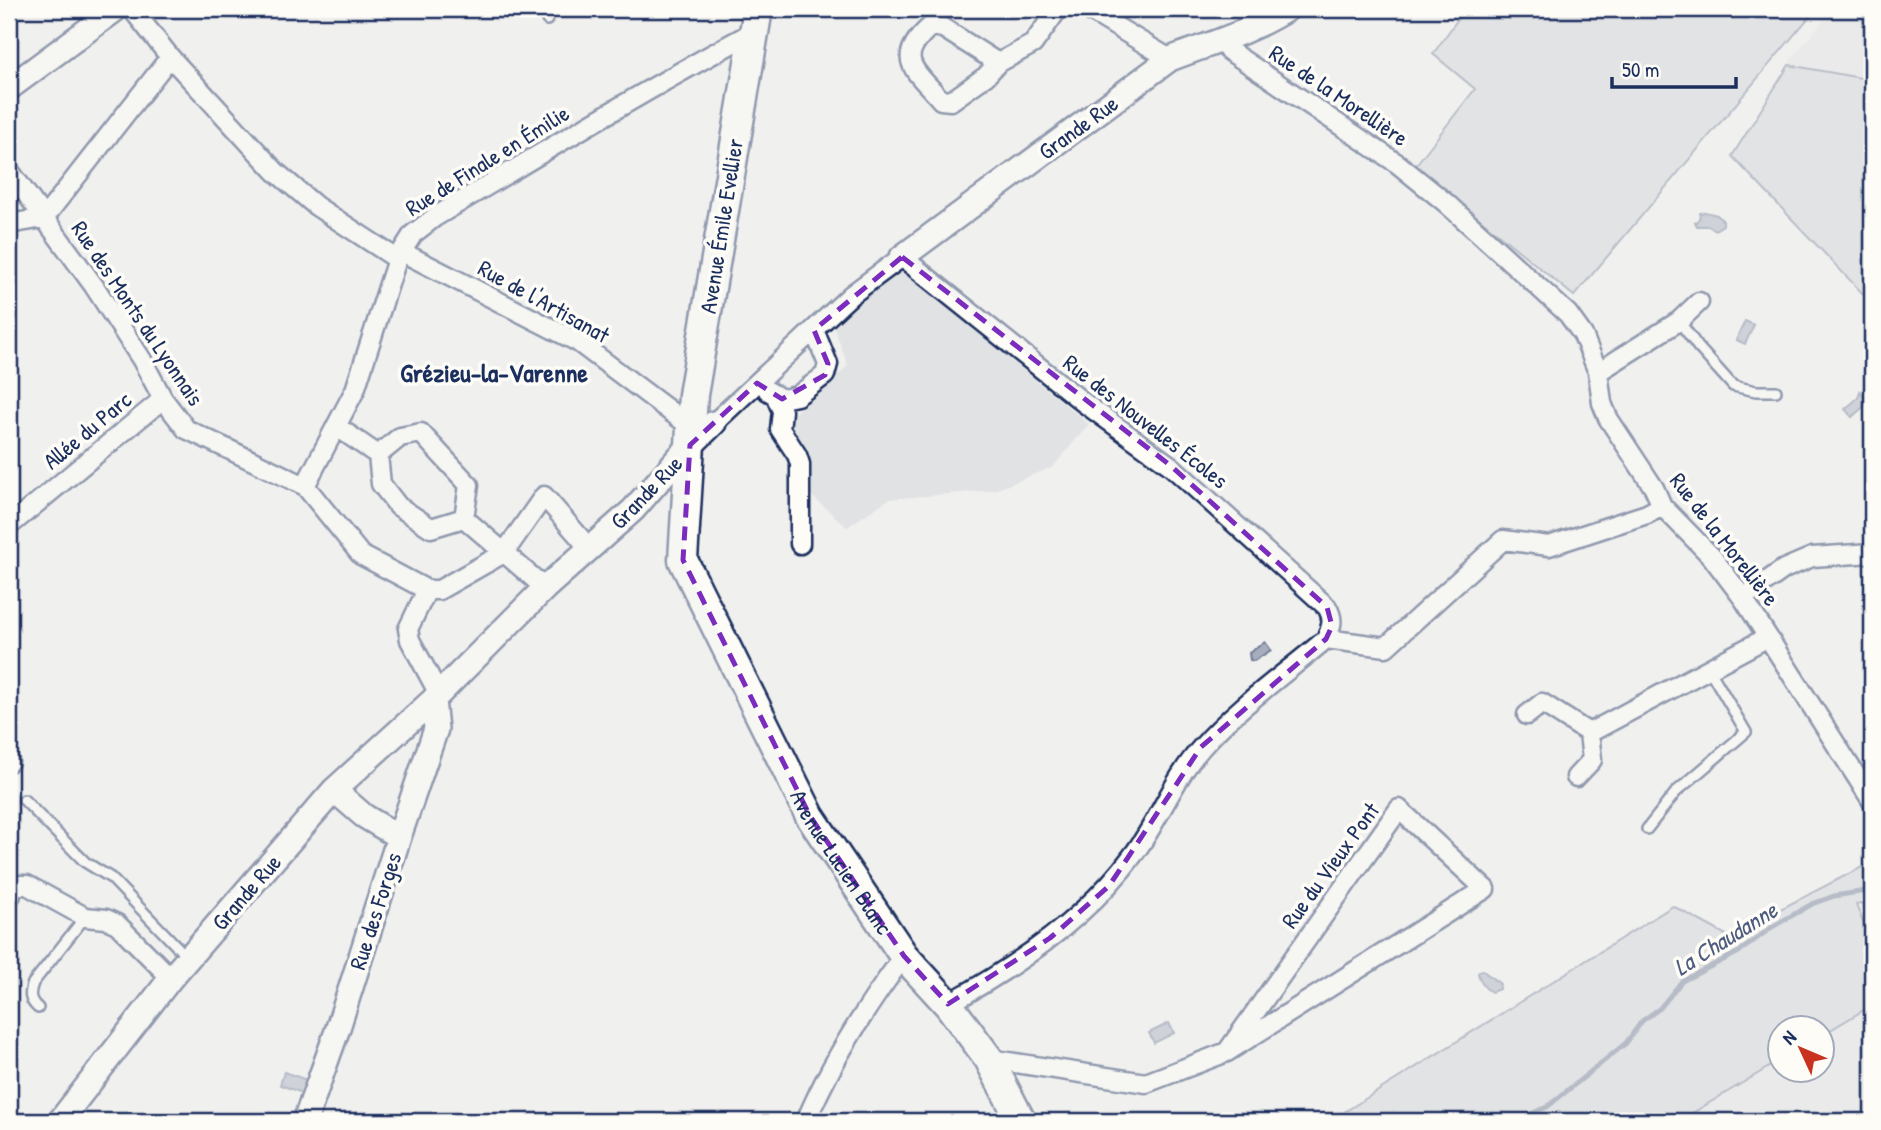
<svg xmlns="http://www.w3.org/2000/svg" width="1881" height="1130" viewBox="0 0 1881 1130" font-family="'Patrick Hand',sans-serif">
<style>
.built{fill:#e0e2e3}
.green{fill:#d0d3d8;stroke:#76819b;stroke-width:2}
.water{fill:#a7adbd;stroke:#6f7b97;stroke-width:2}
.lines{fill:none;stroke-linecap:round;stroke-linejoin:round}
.stream{stroke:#6f7b97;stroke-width:5}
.service-casing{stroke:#1b2f5e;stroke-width:14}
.minor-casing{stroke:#1b2f5e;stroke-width:23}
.tertiary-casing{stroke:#1b2f5e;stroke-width:28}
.primary-casing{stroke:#1b2f5e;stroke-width:33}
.service{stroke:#fdfcf7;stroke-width:9}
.minor{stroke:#fdfcf7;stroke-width:18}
.tertiary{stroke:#fdfcf7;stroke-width:23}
.primary{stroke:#fdfcf7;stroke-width:28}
.marked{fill:none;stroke:#7b2cbf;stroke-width:5;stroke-dasharray:14 9;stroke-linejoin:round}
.labels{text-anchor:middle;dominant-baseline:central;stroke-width:7;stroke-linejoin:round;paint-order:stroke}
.street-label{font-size:23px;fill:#1b2f5e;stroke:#fdfcf7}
.water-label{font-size:24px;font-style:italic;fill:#4c5b7f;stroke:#fdfcf7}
.quarter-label{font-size:26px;font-weight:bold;fill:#1b2f5e;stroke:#fdfcf7}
</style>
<rect width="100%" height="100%" fill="#f0f0ee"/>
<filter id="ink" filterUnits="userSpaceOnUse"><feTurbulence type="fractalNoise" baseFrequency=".0143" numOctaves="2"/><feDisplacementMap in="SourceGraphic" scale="14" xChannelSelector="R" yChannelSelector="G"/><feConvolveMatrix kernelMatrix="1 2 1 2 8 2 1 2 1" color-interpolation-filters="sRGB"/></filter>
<g filter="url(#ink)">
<path class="built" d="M1833 9H1872V80L1789 65 1791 59Z
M900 269 1089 424 1053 467 995 490 889 499 847 527 805 490 807 457 783 423 848 366 832 322Z
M1872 1005V1121H1679L1779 1061 1780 1070H1822V1035Z"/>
<path class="green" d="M1465 9H1816L1574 296 1415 166 1475 89 1433 54Z
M1789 65 1872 80V299L1864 295 1732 156Z
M1872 862V902L1856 905 1872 944V1005L1822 1035V1028H1780L1779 1061 1679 1121H1330L1673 906 1728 936Z"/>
<path class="water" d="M1705 212 1717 215 1723 221V225L1715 230 1708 226H1697L1695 222 1699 219 1700 213Z
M1745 321 1754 325 1745 344 1736 340Z
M1860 391 1869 402 1852 417 1845 409 1858 398Z
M1265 642 1271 650 1254 661 1250 660 1249 653Z
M1482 970 1500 984 1499 989 1492 992C1484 989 1479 980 1478 973Z
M1169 1023 1174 1033 1154 1043 1149 1033Z
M284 1072 310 1081 305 1094 280 1085Z"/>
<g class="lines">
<path class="stream" d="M1514 1121 1547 1107 1626 1043 1642 1021 1660 1008 1682 981 1739 952 1772 927 1812 904 1834 896 1872 890"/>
<defs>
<path id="service" d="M544 9 547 20
M1679 321 1698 347 1733 386 1756 391H1776
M24 800 85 862 111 878 187 957
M1647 829 1676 792 1746 732 1709 669
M9 905 15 897 18 885
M38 1008C29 1000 29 994 33 983L85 917"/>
<path id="minor" d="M132 9 170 57 276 172 316 206 397 259
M1087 9 1170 59
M1221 41 1228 50 1398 164 1446 203 1568 314 1583 335 1598 372 1602 403 1608 418 1654 488 1662 506 1712 557 1743 598 1872 801
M998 63 943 28 931 26C893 59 915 70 941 100L951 101 986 76 998 63 1033 44 1058 9
M9 170 94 286 142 360 163 399 186 429 305 486 361 555 427 590H439L504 553 544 496 589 548
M44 218 170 57
M9 224 44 218
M402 252 578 342 691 427
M1598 372 1679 321 1699 302
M768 391 782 399 797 396 825 375 828 364 814 330
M775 395 782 411 780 429 797 455 800 464V544
M714 423 851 295 902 257 1084 403 1171 466 1327 607C1334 619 1332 626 1326 639 1286 673 1236 708 1202 747 1173 779 1159 821 1133 855 1088 917 1015 967 948 1004
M336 426 378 455
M421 433 469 485 464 518 431 528 398 506 381 484 378 455 400 437Z
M305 486 355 390 397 259 413 234 435 217C540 154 645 90 753 32
M464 518 545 588
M9 526 163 399
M427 590 408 629 410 640 439 694
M1743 598 1784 569 1812 557 1872 553
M1326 639 1386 647 1503 540 1549 546 1647 514 1662 506
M1527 715 1542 703 1589 733 1768 637
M9 761V762
M1576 777 1592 760 1589 733
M9 885H27L85 917 106 919 117 924 171 978
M989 1059 1146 1083 1227 1052 1485 889 1399 809 1227 1052
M806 1121C831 1062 866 1007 904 956"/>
<path id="tertiary" d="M9 88 116 9
M902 257 1170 59C1209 44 1251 32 1287 9
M334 790 364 816 399 837
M60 1121 171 978 334 790 433 700 545 588 633 510 680 456 714 423
M305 1121 337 1031 399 837 436 729 433 700"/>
<g id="primary">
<path id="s1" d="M758 9 693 395 683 560 810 816 904 956 948 1004 989 1059 1021 1121"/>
</g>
</defs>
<use href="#service" class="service-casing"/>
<use href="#minor" class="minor-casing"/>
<use href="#tertiary" class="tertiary-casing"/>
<use href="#primary" class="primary-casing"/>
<use href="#service" class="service"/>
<use href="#minor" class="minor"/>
<use href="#tertiary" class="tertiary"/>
<use href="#primary" class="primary"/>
</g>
</g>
<path d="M0 0H1881V1130H0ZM902 257 1171 466 1327 607 1332 626 1326 639 1201 747 1109 886 1050 938 948 1004 904 956 810 816 683 560 690 445 757 383 782 399 825 375 828 364 814 330Z" fill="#f0f0ee" fill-opacity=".55" fill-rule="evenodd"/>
<path class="marked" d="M902 257 1171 466 1327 607 1332 626 1326 639 1201 747 1109 886 1050 938 948 1004 904 956 810 816 683 560 690 445 757 383 782 399 825 375 828 364 814 330Z"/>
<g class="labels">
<g class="street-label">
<text transform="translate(1339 95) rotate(34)">Rue de la Morellière</text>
<text transform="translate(1078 127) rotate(-36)">Grande Rue</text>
<text transform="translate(487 160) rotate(-32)">Rue de Finale en Émilie</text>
<text transform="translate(721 226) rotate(-81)">Avenue Émile Evellier</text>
<text transform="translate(544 301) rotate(29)">Rue de l'Artisanat</text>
<text transform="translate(138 313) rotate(56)">Rue des Monts du Lyonnais</text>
<text transform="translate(1146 421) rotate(38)">Rue des Nouvelles Écoles</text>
<text transform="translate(87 430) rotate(-40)">Allée du Parc</text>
<text transform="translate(646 492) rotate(-46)">Grande Rue</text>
<text transform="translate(1725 539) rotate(52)">Rue de la Morellière</text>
<text stroke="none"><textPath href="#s1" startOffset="898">Avenue Lucien Blanc</textPath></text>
<text transform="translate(1330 865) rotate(-54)">Rue du Vieux Pont</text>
<text transform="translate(246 892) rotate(-49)">Grande Rue</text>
<text transform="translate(375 911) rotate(-72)">Rue des Forges</text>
</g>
<g class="water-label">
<text transform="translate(1725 938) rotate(-32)">La Chaudanne</text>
</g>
<g class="quarter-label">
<text x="494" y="372">Grézieu-la-Varenne</text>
</g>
</g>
<rect width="1881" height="1130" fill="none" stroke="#fdfcf7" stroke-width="35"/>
<rect x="18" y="18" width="1846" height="1095" fill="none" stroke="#1b2f5e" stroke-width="2.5" filter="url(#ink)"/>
<g transform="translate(1801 1049) rotate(314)"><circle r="33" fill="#fdfcf7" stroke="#a3aaba" stroke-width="2"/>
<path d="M0-5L12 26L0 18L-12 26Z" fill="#c8321e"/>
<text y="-10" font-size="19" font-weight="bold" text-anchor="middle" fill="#1b2f5e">N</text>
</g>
<path d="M1612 77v10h124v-10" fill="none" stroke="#1b2f5e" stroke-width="3.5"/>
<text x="1622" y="77" font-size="21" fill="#1b2f5e" stroke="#fdfcf7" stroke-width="5" paint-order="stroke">50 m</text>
</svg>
